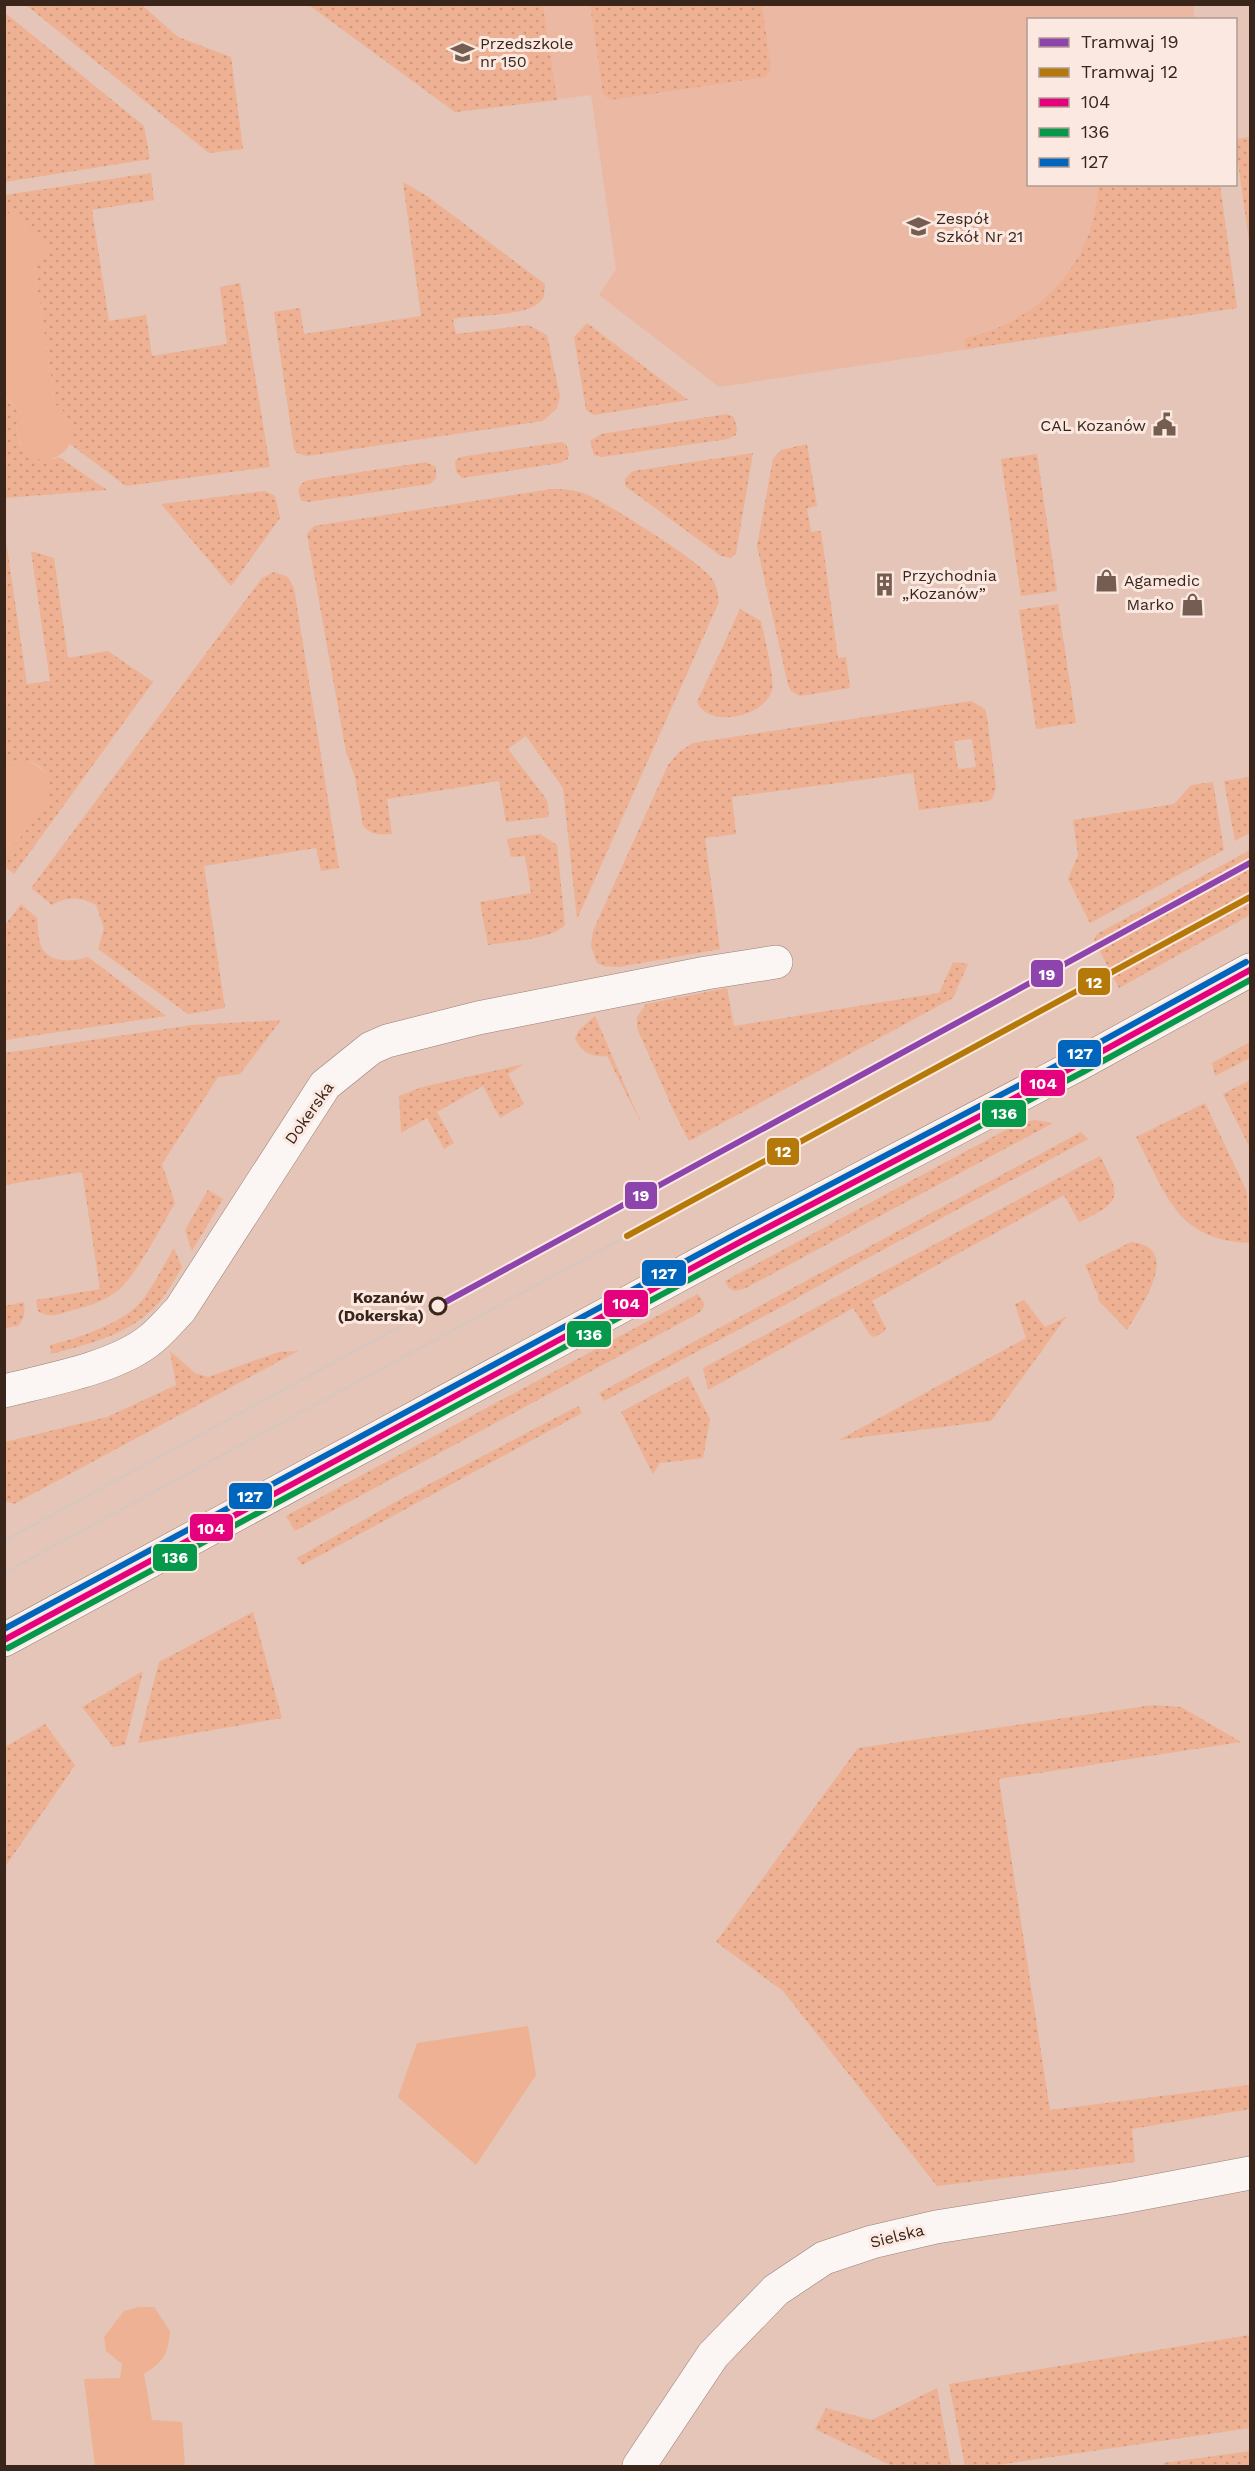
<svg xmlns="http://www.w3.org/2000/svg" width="1255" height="2471" viewBox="0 0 1255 2471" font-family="'Work Sans',sans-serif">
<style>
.built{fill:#ebb9a3}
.grass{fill:url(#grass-dots);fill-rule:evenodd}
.park{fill:#eeb193}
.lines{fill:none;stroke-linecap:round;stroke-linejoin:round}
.minor-casing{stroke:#967f74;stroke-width:34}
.minor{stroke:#fbf6f4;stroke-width:33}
.tram{stroke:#d1c8c3;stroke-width:1.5}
.bus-1-casing{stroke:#fbe9e1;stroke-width:10}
.bus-2-casing{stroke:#fbe9e1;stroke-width:10}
.bus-3-casing{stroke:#fbe9e1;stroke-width:10}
.bus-1{stroke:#e5007d;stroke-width:6}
.bus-2{stroke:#06994c;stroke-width:6}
.bus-3{stroke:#0065bd;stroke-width:6}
.tram-1-casing{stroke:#fbe9e1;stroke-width:10}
.tram-2-casing{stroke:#fbe9e1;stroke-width:10}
.tram-1{stroke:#8e44ad;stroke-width:6}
.tram-2{stroke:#b57909;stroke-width:6}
.stop-dot{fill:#fbe9e1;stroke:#3a251b;stroke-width:3}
.labels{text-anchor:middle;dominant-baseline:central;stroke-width:6;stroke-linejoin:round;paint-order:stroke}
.poi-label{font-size:16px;fill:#3a251b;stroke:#fbe9e1;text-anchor:start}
.street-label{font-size:16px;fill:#3a251b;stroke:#fbe9e1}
.stop-label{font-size:16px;font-weight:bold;fill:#3a251b;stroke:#fbe9e1;text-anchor:end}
.line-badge{stroke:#fbe9e1;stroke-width:2}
.badge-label{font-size:16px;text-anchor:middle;font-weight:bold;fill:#fff}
</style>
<defs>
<pattern id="grass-dots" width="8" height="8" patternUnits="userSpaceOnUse" patternTransform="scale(1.5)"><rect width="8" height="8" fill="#eeb193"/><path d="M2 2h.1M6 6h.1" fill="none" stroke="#cd987e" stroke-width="1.8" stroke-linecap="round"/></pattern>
</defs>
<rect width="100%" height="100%" fill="#e4c5b7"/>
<path class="built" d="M309 5H1193L1195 19 1028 20V184L1220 185 1237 308 719 387 599 295 616 269 591 95 455 112Z"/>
<path class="grass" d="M26 5H142L178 37 231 57 243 149 209 153Z
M309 5H543L557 100 455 112Z
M590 5H762L771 69 765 77 610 100 603 94Z
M4 12 144 126 150 159 5 182Z
M1250 137V248L1236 149V139Z
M151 173 154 200 92 210 109 321 146 315 152 356 227 344 220 287 240 283 270 467 126 486 70 444C74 428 69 414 55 404L34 265 11 211 5 219V195Z
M403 182 427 196 545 284C544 289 545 295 543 298 532 318 474 314 453 319L456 334 528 325 547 335 560 396 557 408 543 421 307 456 297 453 294 449 274 312 300 308 304 334 421 316Z
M1098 185H1220L1237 308 966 349 965 338C1039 323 1096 261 1098 185Z
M587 323 688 400 594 415 586 410 574 337Z
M4 397 22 413 16 429 20 444 51 460 59 457 107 490 5 498Z
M727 414 734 417 737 429 736 435 728 439 601 457 594 455 590 441 601 434Z
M561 442 566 444 569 453 568 459 560 463 462 478 456 472 455 461 460 457Z
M807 444 817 506 807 508 811 532 821 531 838 658 846 657 850 688 800 696 791 691 788 685 757 546 773 459 781 450Z
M753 453 736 553 731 558 721 556 625 486V479L633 471Z
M1037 454 1057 591 1021 596 1001 459Z
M426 462 436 467V478L430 484 308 502 302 501C296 492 298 483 309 480Z
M552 489C565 489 576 490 588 495 610 505 703 563 713 580 717 587 718 595 719 602L577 919 563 788 526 736 508 749 547 800 549 817 506 822 499 781 387 799 392 834C380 835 371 835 363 826L355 777 346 752 307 534 314 526Z
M265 491 275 496 280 518 231 586 161 504Z
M4 527 27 684 50 681 31 551 54 558 68 658 108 651 153 682 14 874 5 867V857L47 801C46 792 47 779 44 772 37 758 16 760 5 764Z
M274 572 288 577 294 588 339 868 321 871 316 848 204 866 225 1008 188 1014 98 949 104 928 96 905C81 897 68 896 52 905L31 888 262 578Z
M1058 604 1076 723 1036 729 1019 610Z
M740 609 761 621C764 636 775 678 772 690 765 717 708 729 697 702Z
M971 701 985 709 987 717 996 787 993 797 989 801 919 810 913 773 732 797 736 834 705 838 720 949 619 967 604 966 597 963 591 946 593 931 668 765 679 752 693 743ZM972 739 976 767 958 769 954 741Z
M1250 777V833L1235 841 1224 781Z
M1213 782 1224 850 1090 923 1068 879 1078 855 1073 820 1174 804 1191 785Z
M540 834 557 845 565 925C553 939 507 942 488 945L480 902 531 893 525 856 511 857 507 839Z
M1250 850V915L1119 988 1094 940 1097 934Z
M21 904 37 918C38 927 38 938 41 946 48 964 74 962 88 957L166 1016 5 1040V925Z
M953 962 968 964 953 998 689 1141 674 1112 637 1028V1017L646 1004 727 988 734 1026 939 993Z
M595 1016 641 1123 607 1056C591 1057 582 1053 575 1038L579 1030Z
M281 1020 240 1074 218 1077 162 1164 175 1203C161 1226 136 1277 116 1292 102 1302 88 1306 73 1310 60 1314 49 1319 38 1311L36 1300 100 1289 82 1172 5 1185V1053L192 1025Z
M1250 1042V1058L1215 1076 1212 1063Z
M524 1064 508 1074 524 1104 500 1118 483 1086 437 1112 454 1143 444 1149 427 1118 401 1133 399 1096 422 1087Z
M1250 1080V1148L1223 1094Z
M1205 1103 1247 1192 1250 1243C1175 1240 1167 1194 1136 1137Z
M1034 1120 1053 1123 746 1288 735 1291 729 1288 725 1281 1013 1126Z
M1081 1132 1088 1139 853 1266 785 1305 604 1401 599 1393Z
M1100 1156C1121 1196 1123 1202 1079 1222L1064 1195 872 1301 886 1328 884 1332 874 1337 870 1335 853 1308 708 1390 703 1368Z
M208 1190 223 1199 192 1251 185 1230Z
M1131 1242C1184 1247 1140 1308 1127 1330L1098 1300V1295L1085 1265Z
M174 1248 182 1267C173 1282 165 1297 153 1309 127 1335 85 1345 51 1354L50 1345C76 1339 120 1324 139 1304 153 1288 163 1266 174 1248Z
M698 1294 704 1303 703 1308 699 1313 295 1531 286 1516Z
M1024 1300 1045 1327 1066 1317 991 1421 839 1440 1026 1338 1015 1304Z
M24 1302C25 1312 25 1318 18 1326L5 1328V1306Z
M170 1351 195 1373 208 1377 279 1352 298 1351 14 1504 5 1501V1442L107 1417 176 1385Z
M688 1376 710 1419 703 1458 660 1463 653 1474 621 1412Z
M578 1406 582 1413 323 1554 302 1565 297 1558 399 1500Z
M253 1612 282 1718 138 1743 159 1662Z
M143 1671 125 1745 113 1747 82 1707Z
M1153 1705 1181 1707 1241 1742 999 1779 1050 2110 1250 2085V2109L1132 2129 1135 2162 937 2186 783 1991 716 1942 858 1748Z
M45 1724 75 1765 5 1867V1747Z
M1250 2335V2428L990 2466H965L949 2384Z
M937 2388 951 2466H892L815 2429 826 2408 872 2420Z
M1250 2451V2466H1165L1163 2463Z"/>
<path class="park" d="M12 210 51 246 34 265 55 404C105 442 34 487 19 439 15 428 15 422 22 413L5 397 4 219Z
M20 760C39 761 57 780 47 800 39 817 17 841 5 857V764Z
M528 2026 536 2075 476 2165 398 2097 417 2043Z
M139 2307H154L170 2331C168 2355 163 2362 144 2374L152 2420 182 2422 185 2466H95L84 2379 120 2378 122 2364 106 2351 104 2337 124 2311Z"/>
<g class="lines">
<defs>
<path id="minor" d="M4 1391C47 1380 110 1369 146 1343 159 1334 169 1321 180 1310L325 1085 371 1048 387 1041 478 1018 706 973 776 962
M4 1640 742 1241 1079 1064 1250 970
M639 2466 713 2355 776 2290 824 2258 872 2242 936 2227 1118 2198 1250 2173"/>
</defs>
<use href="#minor" class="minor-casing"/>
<use href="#minor" class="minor"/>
<path class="tram" d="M4 1541 438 1306
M4 1573 627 1236"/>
<defs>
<path id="bus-1" d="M4 1640 742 1241 1079 1064 1250 970"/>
<path id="bus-2" d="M8 1648 746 1249 1083 1072 1250 980"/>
<path id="bus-3" d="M4 1629 738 1233 1075 1056 1246 962"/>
</defs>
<use href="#bus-1" class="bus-1-casing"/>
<use href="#bus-2" class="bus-2-casing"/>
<use href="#bus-3" class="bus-3-casing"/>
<use href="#bus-1" class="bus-1"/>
<use href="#bus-2" class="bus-2"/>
<use href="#bus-3" class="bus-3"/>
<defs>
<path id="tram-1" d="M438 1306 1250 863"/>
<path id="tram-2" d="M627 1236 1250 897"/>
</defs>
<use href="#tram-1" class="tram-1-casing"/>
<use href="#tram-2" class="tram-2-casing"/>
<use href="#tram-1" class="tram-1"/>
<use href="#tram-2" class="tram-2"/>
</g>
<defs>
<symbol id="school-bare" viewBox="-9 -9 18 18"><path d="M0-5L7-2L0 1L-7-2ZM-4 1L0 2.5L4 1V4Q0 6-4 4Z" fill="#765d52" stroke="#fbe9e1" stroke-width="2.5" paint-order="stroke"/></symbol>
<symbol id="civic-bare" viewBox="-9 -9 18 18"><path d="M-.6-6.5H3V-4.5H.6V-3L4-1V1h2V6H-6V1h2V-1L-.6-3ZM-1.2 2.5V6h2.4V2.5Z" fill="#765d52" stroke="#fbe9e1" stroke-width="2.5" paint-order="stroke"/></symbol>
<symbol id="shop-bare" viewBox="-9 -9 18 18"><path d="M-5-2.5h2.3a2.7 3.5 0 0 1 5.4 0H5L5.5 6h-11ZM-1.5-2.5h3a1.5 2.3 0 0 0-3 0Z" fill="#765d52" stroke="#fbe9e1" stroke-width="2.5" paint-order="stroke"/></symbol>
<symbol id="building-bare" viewBox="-9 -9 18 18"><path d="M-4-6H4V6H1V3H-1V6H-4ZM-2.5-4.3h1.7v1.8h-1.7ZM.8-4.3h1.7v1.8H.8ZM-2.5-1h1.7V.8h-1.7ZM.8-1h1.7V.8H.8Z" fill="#765d52" stroke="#fbe9e1" stroke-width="2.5" paint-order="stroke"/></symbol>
</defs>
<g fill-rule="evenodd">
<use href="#school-bare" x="446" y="36" width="33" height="33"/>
<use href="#school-bare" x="902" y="210" width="33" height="33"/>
<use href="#civic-bare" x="1148" y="408" width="33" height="33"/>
<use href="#shop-bare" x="1090" y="564" width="33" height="33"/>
<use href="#building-bare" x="868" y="568" width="33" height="33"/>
<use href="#shop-bare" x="1176" y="588" width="33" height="33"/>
</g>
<circle class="stop-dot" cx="438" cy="1306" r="8"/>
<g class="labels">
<g class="poi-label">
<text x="480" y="43">Przedszkole<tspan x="480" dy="18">nr 150</tspan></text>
<text x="936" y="218">Zespół<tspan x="936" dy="18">Szkół Nr 21</tspan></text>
<text x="1146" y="425" text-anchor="end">CAL Kozanów</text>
<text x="902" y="575">Przychodnia<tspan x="902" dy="18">„Kozanów”</tspan></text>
<text x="1124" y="580">Agamedic</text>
<text x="1174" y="604" text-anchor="end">Marko</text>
</g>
<g class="street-label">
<text transform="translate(309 1113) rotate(-55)">Dokerska</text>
<text transform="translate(897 2236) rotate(-14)">Sielska</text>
</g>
<g class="stop-label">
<text x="424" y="1297">Kozanów<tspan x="424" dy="18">(Dokerska)</tspan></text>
</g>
</g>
<g class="line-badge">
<rect x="1030" y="959" width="34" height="29" rx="6" fill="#8e44ad"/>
<rect x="1077" y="967" width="34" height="29" rx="6" fill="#b57909"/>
<rect x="1057" y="1039" width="45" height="29" rx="6" fill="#0065bd"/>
<rect x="1020" y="1069" width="46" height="28" rx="6" fill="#e5007d"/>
<rect x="981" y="1099" width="46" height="29" rx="6" fill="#06994c"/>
<rect x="766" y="1137" width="34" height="29" rx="6" fill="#b57909"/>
<rect x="624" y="1181" width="34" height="29" rx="6" fill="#8e44ad"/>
<rect x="641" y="1259" width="46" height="28" rx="6" fill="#0065bd"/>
<rect x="603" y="1289" width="46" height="29" rx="6" fill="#e5007d"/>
<rect x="566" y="1320" width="46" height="28" rx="6" fill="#06994c"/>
<rect x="228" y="1482" width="45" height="28" rx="6" fill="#0065bd"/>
<rect x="189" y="1513" width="45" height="29" rx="6" fill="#e5007d"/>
<rect x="152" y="1543" width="46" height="29" rx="6" fill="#06994c"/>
</g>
<g class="badge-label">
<text x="1047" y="980">19</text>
<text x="1094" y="988">12</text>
<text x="1080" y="1059">127</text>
<text x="1043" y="1089">104</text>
<text x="1004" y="1119">136</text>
<text x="783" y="1157">12</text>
<text x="641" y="1201">19</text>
<text x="664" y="1279">127</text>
<text x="626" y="1309">104</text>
<text x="589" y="1340">136</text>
<text x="250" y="1502">127</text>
<text x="211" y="1534">104</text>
<text x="175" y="1563">136</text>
</g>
<rect width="1255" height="2471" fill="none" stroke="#3a251b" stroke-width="12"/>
<rect x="1027" y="18" width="210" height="168" fill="#fbe9e1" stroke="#ae9b92" stroke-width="1.5"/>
<rect x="1039" y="38" width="30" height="9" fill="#8e44ad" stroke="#ae9b92" stroke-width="1.5"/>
<text x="1081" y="48" font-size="18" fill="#3a251b">Tramwaj 19</text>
<rect x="1039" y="68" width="30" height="9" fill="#b57909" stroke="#ae9b92" stroke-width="1.5"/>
<text x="1081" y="78" font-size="18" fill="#3a251b">Tramwaj 12</text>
<rect x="1039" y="98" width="30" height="9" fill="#e5007d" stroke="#ae9b92" stroke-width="1.5"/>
<text x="1081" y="108" font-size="18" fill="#3a251b">104</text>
<rect x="1039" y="128" width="30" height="9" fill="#06994c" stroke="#ae9b92" stroke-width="1.5"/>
<text x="1081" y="138" font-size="18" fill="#3a251b">136</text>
<rect x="1039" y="158" width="30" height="9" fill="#0065bd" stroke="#ae9b92" stroke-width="1.5"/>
<text x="1081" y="168" font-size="18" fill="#3a251b">127</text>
</svg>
